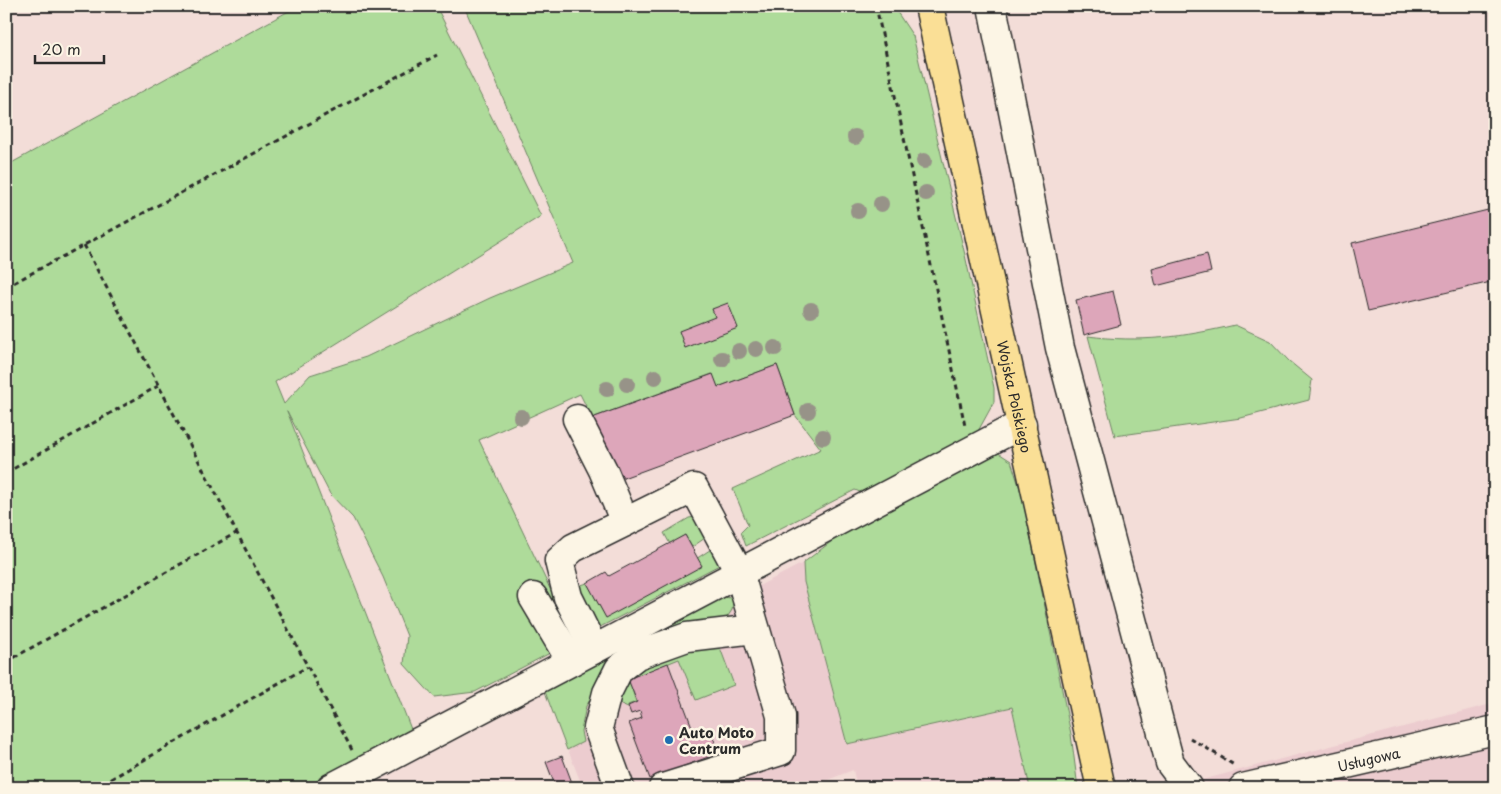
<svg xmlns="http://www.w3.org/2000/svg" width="1501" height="794" viewBox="0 0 1501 794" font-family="'Playpen Sans',sans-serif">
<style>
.built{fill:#eccccf}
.green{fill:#aedb9a;stroke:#6c8362}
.building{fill:#dda6ba;stroke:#2b2b2b}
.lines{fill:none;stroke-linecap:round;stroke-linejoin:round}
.minor-casing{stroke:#2b2b2b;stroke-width:31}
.major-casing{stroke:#2b2b2b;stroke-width:31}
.path{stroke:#2b2b2b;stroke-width:3;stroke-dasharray:5 4;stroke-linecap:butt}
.minor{stroke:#fcf5e5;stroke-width:28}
.major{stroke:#fadf96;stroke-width:28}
.tree{fill:#979388}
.poi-dot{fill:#1f6fb2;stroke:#fcf5e5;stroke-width:2}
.labels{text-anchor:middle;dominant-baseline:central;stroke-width:5;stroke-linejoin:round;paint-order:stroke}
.street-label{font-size:14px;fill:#2b2b2b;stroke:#fcf5e5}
.poi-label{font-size:14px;font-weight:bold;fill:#2b2b2b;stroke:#fcf5e5;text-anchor:start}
</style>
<rect width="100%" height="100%" fill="#f3ddd8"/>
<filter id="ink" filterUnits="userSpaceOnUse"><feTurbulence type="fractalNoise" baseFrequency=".02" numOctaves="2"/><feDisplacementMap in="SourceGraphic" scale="10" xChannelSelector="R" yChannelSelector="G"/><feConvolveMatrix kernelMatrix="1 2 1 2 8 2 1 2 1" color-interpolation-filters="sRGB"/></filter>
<g filter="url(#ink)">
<path class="built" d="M803 563 804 582 847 744 1012 707 1030 788H857L853 770 807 788H583L544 689 717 595 734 599Z
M1495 703V788H1171Z"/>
<path class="green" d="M298 6H436L541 216 275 382 284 404 310 375 366 357 490 298 573 263 464 6H893L913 36 965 255 994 388V402L977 433 960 444 860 492 855 490 746 546 741 532 748 525 733 489 821 449 795 415 777 365 718 387 712 374 592 418 580 394 479 440 553 595 587 583 606 617 716 546 727 561 475 692 434 697 404 664 407 636 383 577 353 518 330 494 287 411 416 742 330 788H6V166Z
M1235 325 1270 341 1289 361 1312 380 1309 400 1241 418 1115 436 1088 336C1140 343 1184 337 1235 325Z
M997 452 1011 461 1022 495 1071 734 1078 788H1030L1012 707 847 744 804 582 803 563 869 513Z
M696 517 708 536 692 547 685 535 670 544 664 533 689 518Z
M717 595 734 599 732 610 726 619 604 679 586 706 581 731 583 742 567 750 544 689Z
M719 645 734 685 696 700 679 659 629 679 636 702 628 705V708L621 705 616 695 631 672 675 649Z"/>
<path class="building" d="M1488 210 1495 239V281L1368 311 1352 243Z
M1207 254 1211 272 1156 286 1152 269Z
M1113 291 1121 325 1084 335 1076 300Z
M728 303 738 328 685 348 679 331 715 317 712 309Z
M777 365 795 415 615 481 592 418 713 374 718 387Z
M685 535 702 566 606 618 587 583 606 572 609 576Z
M668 663 695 735 710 729 719 753 650 779 629 723 642 718 640 711 631 714 628 706 637 702 628 679Z
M562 756 574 788H556L546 762Z"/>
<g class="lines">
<defs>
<g id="minor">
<path d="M992 6 1060 348 1170 763 1189 788"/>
<path d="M577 419 603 470 625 522"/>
<path d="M533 597 571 661"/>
<path d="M594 649 568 597 559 561 573 548 694 488 739 572 781 716V751L663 788"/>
<path d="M331 788 1022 424"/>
<path d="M620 788 598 728 607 693 619 669 637 655 687 637 755 629"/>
<path id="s1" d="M1243 788 1495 730"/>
</g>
<g id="major">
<path id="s2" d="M929 6 1101 788"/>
</g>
</defs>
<use href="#minor" class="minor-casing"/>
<use href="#major" class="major-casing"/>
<path class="path" d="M876 6 965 426
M899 6 901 12
M84 245 352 750
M6 287 437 55
M6 473 158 386
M6 662 236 533
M1190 738 1234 765
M95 788 307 667"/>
<use href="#minor" class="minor"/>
<use href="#major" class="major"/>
</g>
<g class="tree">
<circle cx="855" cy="137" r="8"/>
<circle cx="924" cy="161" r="8"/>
<circle cx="926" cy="193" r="8"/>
<circle cx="881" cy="204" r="8"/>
<circle cx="858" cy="211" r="8"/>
<circle cx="811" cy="310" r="8"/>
<circle cx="775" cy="348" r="8"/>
<circle cx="756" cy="349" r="8"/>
<circle cx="739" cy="351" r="8"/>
<circle cx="722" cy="359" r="8"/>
<circle cx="655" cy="377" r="8"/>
<circle cx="627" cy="384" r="8"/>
<circle cx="607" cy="389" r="8"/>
<circle cx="808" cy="411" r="8"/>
<circle cx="521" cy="417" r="8"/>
<circle cx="823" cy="437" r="8"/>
</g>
</g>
<circle class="poi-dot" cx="669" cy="740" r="5"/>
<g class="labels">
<g class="street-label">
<text stroke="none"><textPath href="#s2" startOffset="400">Wojska Polskiego</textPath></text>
<text stroke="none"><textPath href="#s1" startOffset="129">Usługowa</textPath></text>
</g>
<g class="poi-label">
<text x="679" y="732">Auto Moto<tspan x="679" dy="16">Centrum</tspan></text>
</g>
</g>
<rect width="1501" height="794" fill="none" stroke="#fcf5e5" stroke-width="25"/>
<rect x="12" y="12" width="1476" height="769" fill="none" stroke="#2b2b2b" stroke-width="2" filter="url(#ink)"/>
<path d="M35 55v8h69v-8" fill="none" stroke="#2b2b2b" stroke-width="2.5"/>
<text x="42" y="55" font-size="15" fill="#2b2b2b" stroke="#fcf5e5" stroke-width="4" paint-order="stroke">20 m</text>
</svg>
